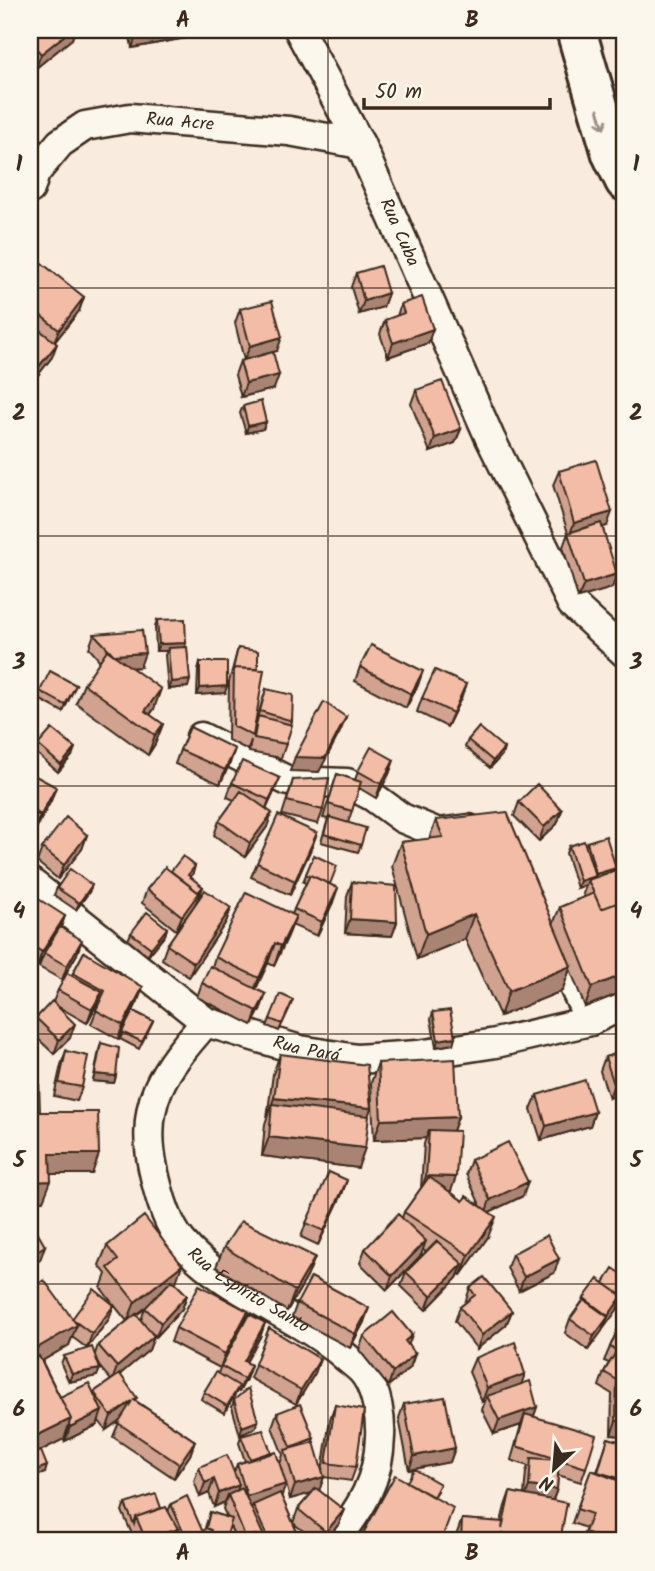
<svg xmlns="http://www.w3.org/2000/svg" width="655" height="1571" viewBox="0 0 655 1571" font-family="Kalam,sans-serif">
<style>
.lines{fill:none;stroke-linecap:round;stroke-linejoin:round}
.minor-casing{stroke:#3b2a1e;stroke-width:33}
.highway-casing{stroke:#3b2a1e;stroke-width:44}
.minor{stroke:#fbf7ec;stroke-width:28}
.highway{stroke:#fbf7ec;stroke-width:38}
.wall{fill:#d0a28f;stroke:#3b2a1e;stroke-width:2;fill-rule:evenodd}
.shaded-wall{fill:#a98474;stroke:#3b2a1e;stroke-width:2}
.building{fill:#f2bca6;stroke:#3b2a1e;stroke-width:2}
.oneway{stroke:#9b9085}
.grid{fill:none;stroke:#3b2a1e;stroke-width:2;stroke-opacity:0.55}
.labels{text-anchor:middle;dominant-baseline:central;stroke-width:5;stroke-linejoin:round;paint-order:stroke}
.street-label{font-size:18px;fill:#3b2a1e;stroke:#fbf7ec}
.neatline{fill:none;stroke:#3b2a1e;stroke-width:2.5}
.grid-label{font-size:23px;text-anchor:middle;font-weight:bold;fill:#3b2a1e}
</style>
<rect width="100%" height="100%" fill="#f9ebde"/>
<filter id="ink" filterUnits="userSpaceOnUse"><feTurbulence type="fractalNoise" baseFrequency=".0143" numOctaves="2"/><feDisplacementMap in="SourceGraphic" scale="14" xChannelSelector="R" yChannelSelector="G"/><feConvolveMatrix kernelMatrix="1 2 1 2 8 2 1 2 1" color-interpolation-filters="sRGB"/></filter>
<g filter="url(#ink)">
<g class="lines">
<defs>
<g id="minor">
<path id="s1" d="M299 30 360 144 490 438 572 604 625 653"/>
<path id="s2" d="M30 189 35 173 60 143 85 126 130 118 289 131 360 144"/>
<path d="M201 737 288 781 347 783 372 796 402 818 438 833 469 829"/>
<path id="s3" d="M30 882 206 1022 300 1050 357 1059 418 1055 496 1043 590 1021 625 1004"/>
<path d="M551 938 590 1021"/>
<path id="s4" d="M206 1022C164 1070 139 1101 153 1168 158 1192 166 1223 182 1242 221 1290 300 1315 347 1358 353 1363 362 1369 366 1376 377 1392 381 1419 380 1437 379 1479 361 1510 334 1541"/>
</g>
<path id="highway" d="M576 30 612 154 625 181"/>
</defs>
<use href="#minor" class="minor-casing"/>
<use href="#highway" class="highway-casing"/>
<use href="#minor" class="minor"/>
<use href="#highway" class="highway"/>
</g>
<path class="wall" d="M30 30H75L72 39 36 68 30 60Z
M129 30H188L185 38 132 48Z
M30 271 84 297 79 311 55 342 52 357 31 384 30 383Z
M356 273 388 293 383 307 359 314 351 287Z
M401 304 428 343 388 357 380 334 385 320 397 316Z
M240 309 277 351 273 352 274 389 241 397 235 375 240 361 244 360 235 323Z
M416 390 461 429 455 443 430 452 411 404Z
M243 406 266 422 263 429 246 433 240 413Z
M559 471 607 526 603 527 612 588 578 598 563 547 568 533 553 485Z
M157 620 185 647 188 687 168 689 165 655 167 651H156L155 627Z
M94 634 140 667 131 668 154 709 150 715 163 724 155 744 148 755 76 703 84 684 100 661 89 648Z
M238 648 254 728 266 689 292 721 286 744 281 758 249 752 251 740 248 750 228 740 229 682Z
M200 662 225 693 197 695 198 670Z
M360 667 418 685 406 708 355 681Z
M466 684 461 698 447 727 417 712 422 698Z
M76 685 63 712 37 698 40 691Z
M468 740 504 748 502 755 490 768 465 747Z
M38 745 72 756 58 772 35 752Z
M180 750 230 763 220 784 175 764Z
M394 760 389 774 376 798 359 788 348 823 361 845 358 852 321 842 328 819 323 818 337 774 355 780 358 771Z
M293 780 323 810 318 824 282 815Z
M232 783 274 792 266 809 267 827 245 857 214 835 219 821 234 800 227 797Z
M519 802 562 810 557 824 539 841 514 816Z
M436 820 553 924 560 907 584 897 583 894 586 885 577 888 566 853 569 846H585L587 842 615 870 625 887V991L585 1007 570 969 562 991 500 1016 465 939 417 959 392 866 401 842 429 839Z
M317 833 290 895 251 877 257 863Z
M87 835 82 849 58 879 37 862 42 848Z
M314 855 330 884 333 902 317 936 292 925 274 966 268 963 256 989 261 1008 252 1025 197 997 202 983 212 967 215 957 292 914 306 883 303 882Z
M195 866 193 873 190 877 203 887 196 903 231 908 226 922 189 977 162 959 167 945 183 922 176 930 142 903 147 889 171 871Z
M352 882 397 922 392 936 345 933 347 896Z
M57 888 89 892 76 910 54 895Z
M30 909 65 916 61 927 77 954 62 980 39 967 43 956 37 966 30 961Z
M167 928 165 935 148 956 128 940 131 933Z
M84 952 138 1001 133 1011 153 1021 139 1049 120 1039 133 1011 118 1039 91 1024 99 1004H97L87 1023 57 1006 70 1038 54 1054 31 1032 36 1018 53 1002 58 990 72 975Z
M290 1007 279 1031 267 1026 270 1019Z
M433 1012 453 1044 436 1047 431 1019Z
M101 1043 116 1076 114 1083 93 1081 99 1050Z
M66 1051 82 1087 77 1101 54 1096 61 1065Z
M625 1051V1092L609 1098 600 1071 605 1057Z
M280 1054 368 1116 358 1168 262 1156 265 1124 267 1118 273 1074Z
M378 1063 458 1117 453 1131 451 1191H449L463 1201 481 1207 466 1174 471 1160 523 1196 489 1212 488 1237 461 1275 459 1274 457 1278 426 1310 401 1286 406 1272 426 1252 422 1249 421 1255 387 1290 360 1263 365 1249 402 1218 404 1212 421 1188 424 1144 426 1138 374 1140 371 1083Z
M537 1095 595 1112 590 1126 541 1140 531 1109Z
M347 1180 342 1194 318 1245 301 1237 306 1223Z
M107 1246 176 1284 187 1295 182 1309 156 1337 152 1333 154 1336 149 1350 120 1374 136 1401 195 1441 190 1455 174 1478 113 1437 120 1420 106 1430 99 1421 97 1425 65 1441 64 1438 34 1454 45 1473 38 1475 36 1484 30 1485V1290L72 1319 113 1304 101 1288 106 1274 99 1265ZM114 1305 127 1321 98 1345 95 1354 64 1356 61 1364 69 1382 97 1376 98 1365 111 1380 94 1392 60 1397 42 1361 69 1345 72 1337 87 1348 109 1319ZM145 1308 141 1320 137 1315Z
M224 1247 315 1257 307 1277 287 1311 216 1267Z
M512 1254 554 1273 519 1291 507 1268Z
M625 1276V1305L622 1311 618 1308 588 1350 565 1333 570 1319 598 1279 604 1283Z
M470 1288 512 1311 506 1325 477 1349 455 1321 460 1307 465 1303Z
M297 1303 364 1322 350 1348 292 1317Z
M248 1311 243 1325 265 1323 260 1337 246 1362 251 1365 246 1379 239 1392 237 1391 224 1413 201 1399 204 1392 218 1373 220 1368 171 1342 176 1328Z
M625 1312V1436L611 1435 612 1394 599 1386 604 1372 609 1363 604 1361Z
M269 1328 320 1359 315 1373 296 1404 250 1378Z
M364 1336 409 1345 415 1354 410 1368 388 1386 359 1350Z
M475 1358 522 1384 537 1407 534 1416 586 1468 581 1482 558 1475 557 1489 553 1500 560 1541H457V1533L462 1519 501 1522 505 1506 510 1492 524 1495 526 1472 528 1466 511 1460 521 1425 494 1434 482 1410 485 1401 482 1402 469 1372Z
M234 1400 255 1428 240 1435 232 1407Z
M404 1404 455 1448 450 1462 409 1470 399 1418Z
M335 1405 356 1467 351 1481 324 1477 319 1490 339 1524 325 1541H316L293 1523 301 1541H236L230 1526 209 1537 204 1536 203 1541H135L122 1511 125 1504 161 1508 168 1512 171 1504 203 1534 210 1512 227 1517 223 1509 225 1502 214 1507 209 1493 200 1497 194 1481 199 1467 234 1472 237 1464 245 1461 239 1443 241 1436 271 1452 280 1464 283 1455 272 1427 277 1413 314 1438 312 1442 322 1471 330 1419ZM286 1484 290 1499 312 1493 298 1509 293 1523 281 1496Z
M608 1438 625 1443V1504L612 1541H581L586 1528 572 1523 591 1470 597 1472Z
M407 1482 438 1491 434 1497 441 1541H359Z"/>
<path class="shaded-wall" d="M71 30H75L72 39 36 68 41 54Z
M160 30H188L185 38 132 48 137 34Z
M203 30H222L201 36Z
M35 113 30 128V121Z
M388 293 383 307 359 314 364 301Z
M84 297 79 311 53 344 59 330Z
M433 329 428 343 388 357 393 343Z
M282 337 277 351 244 360 250 346Z
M57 344 52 357 31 384 36 370Z
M279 375 274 389 241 397 246 383Z
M266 422 263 429 246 433 248 426Z
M461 429 455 443 430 452 435 438Z
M612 512 607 526 569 537 574 523Z
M617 574 612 588 578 598 584 584Z
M186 643 184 650 168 648 167 651H156L159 644Z
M145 653 140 667 108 669 113 655Z
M423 671 418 685 406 708 411 694Z
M190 680 188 687 168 689 171 682Z
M466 684 461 698 447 727 453 713Z
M227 686 225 693 197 695 200 688Z
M161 689 154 709 142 725 145 711Z
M346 717 341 730 319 772 290 771 295 757Z
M163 724 155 744 148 755 155 735Z
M75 748 72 756 58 772 61 765Z
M504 748 502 755 490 768 493 761Z
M235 749 230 763 220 784 225 770Z
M394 760 389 774 376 798 381 784Z
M280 778 274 792 264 814 269 800Z
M56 787 51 801 36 829 41 815Z
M562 810 557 824 539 841 544 827Z
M272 813 267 827 245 857 250 843Z
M40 816 35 830 30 840V835Z
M317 833 312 847 290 895 295 881Z
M87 835 82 849 58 879 64 865Z
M616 868 613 875 594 881 596 874Z
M595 876 592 883 588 880 586 885 577 888 580 881Z
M92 885 89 892 76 910 79 903Z
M203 887 194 907 176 930 182 916 195 896Z
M338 888 333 902 317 936 322 922Z
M231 908 226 922 189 977 194 963Z
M474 914 465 939 417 959 426 934Z
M65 916 60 930 37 966 42 952Z
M296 916 288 936 274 966 281 946Z
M350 919 397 922 392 936 345 933Z
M167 928 165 935 148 956 151 948Z
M82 940 77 954 62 980 67 966Z
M275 943 268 963 251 998 259 978Z
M571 966 562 991 500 1016 509 991Z
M625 974V991L585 1007 592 987Z
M143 987 138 1001 118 1039 123 1025Z
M102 992 96 1006 87 1023 92 1009Z
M266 994 261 1008 252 1025 257 1011Z
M75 1024 70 1038 54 1054 59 1040Z
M455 1037 453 1044 436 1047 438 1040Z
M95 1074 116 1076 114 1083 93 1081Z
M625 1080V1092L609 1098 614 1084Z
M274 1098 371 1108 364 1128 272 1104 267 1118Z
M595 1112 590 1126 541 1140 546 1126Z
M458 1117 451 1136 429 1130 426 1138 374 1140 381 1120Z
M269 1137 365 1148 358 1168 262 1156Z
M50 1154H99L92 1174H43Z
M426 1176 456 1177 451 1191 421 1190Z
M347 1180 342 1194 318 1245 324 1231Z
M51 1181 43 1201H30V1182Z
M528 1182 523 1196 485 1214 490 1200Z
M496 1217 488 1237 461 1275 469 1255Z
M426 1241 421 1255 387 1290 392 1276Z
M45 1246 40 1260 30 1266V1255Z
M315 1257 307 1277 287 1311 295 1291Z
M559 1259 554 1273 519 1291 524 1277Z
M463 1264 457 1278 426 1310 431 1296Z
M182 1265 175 1285 127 1322 135 1302Z
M187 1295 182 1309 156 1337 161 1323Z
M622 1296 617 1310 603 1329 608 1316Z
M114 1305 109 1319 87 1348 92 1334Z
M369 1308 364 1322 350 1348 355 1334Z
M248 1311 243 1325 220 1368 225 1354Z
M512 1311 506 1325 477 1349 482 1335Z
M608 1317 602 1331 588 1350 594 1336Z
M265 1323 260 1337 239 1375 244 1361Z
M77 1325 69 1345 30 1368V1352Z
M412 1335 407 1349 405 1341Z
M154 1336 149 1350 112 1381 117 1367Z
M415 1354 410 1368 388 1386 393 1372Z
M320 1359 315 1373 296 1404 301 1390Z
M251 1365 246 1379 239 1392 244 1379Z
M100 1369 97 1376 69 1382 72 1374Z
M525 1374 520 1388 487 1396 485 1401 482 1402 487 1388Z
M239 1386 236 1393 224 1413 227 1406Z
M132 1401 127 1415 106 1430 111 1416Z
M537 1407 532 1421 525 1414 521 1425 494 1434 499 1420Z
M102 1411 97 1425 65 1441 70 1427Z
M71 1419 64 1439 30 1456V1439Z
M258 1421 255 1428 240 1435 242 1427Z
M616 1421H625V1436L611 1435Z
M314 1438 309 1452 291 1447Z
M195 1441 190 1455 174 1478 179 1464Z
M455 1448 450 1462 409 1470 414 1456Z
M47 1466 45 1473 33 1477 36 1470Z
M38 1476 36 1484 30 1485V1478Z
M324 1477 319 1491 290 1499 295 1485Z
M214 1479 209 1493 200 1497 205 1483Z
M286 1484 281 1498 253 1505 252 1507 242 1510 247 1496Z
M239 1485 234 1499 228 1495 225 1502 214 1507 219 1493Z
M529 1486 557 1489 552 1502 524 1500Z
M344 1510 339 1524 325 1541H323L326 1532Z
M178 1529 173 1541H145L146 1540Z
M256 1535 253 1541H244L245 1537Z
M205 1537 203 1541H193Z"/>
<path class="building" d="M30 30H71L41 54 30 40Z
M137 30H160L137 34Z
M30 109 35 113 30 121Z
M38 260 84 297 59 330 30 307V271Z
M380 266 388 293 364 301 356 273Z
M422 297 433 329 393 343 385 320 404 313 401 304Z
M272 301 282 337 250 346 240 309Z
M30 322 57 344 36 370 30 365Z
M273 352 279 375 246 383 240 361Z
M442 381 461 429 435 438 416 390Z
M261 401 266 422 248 426 243 406Z
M596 460 612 512 574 523 559 471Z
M601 523 617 574 584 584 568 533Z
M185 619 186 643 159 644 157 620Z
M142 630 145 653 114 655 94 634Z
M371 645 423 671 411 694 360 667Z
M187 647 190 680 171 682 168 648Z
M238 648 258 651V669L234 668 233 669Z
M107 650 161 689 145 711 163 724 155 735 84 684Z
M200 662H227V686L200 688Z
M234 668 264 670 253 736 233 726Z
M435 670 466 684 453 713 422 698Z
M50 671 76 685 65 705 40 691Z
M266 689 293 695 292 721 260 711Z
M324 702 346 717 325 758 295 757Z
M258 716 292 725 286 744 254 738Z
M190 727 235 749 225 770 180 750Z
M479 727 504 748 493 761 468 740Z
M52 729 75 748 61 765 38 745Z
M371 747 394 760 381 784 358 771Z
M242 761 280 778 269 800 232 783Z
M30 773 56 787 41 815 30 809Z
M337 774 361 782 352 811 328 804Z
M329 778 323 810 287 801 293 780Z
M537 784 562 810 544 827 519 802Z
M241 791 272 813 250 843 219 821Z
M30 811 40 816 30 835Z
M507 812 571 966 509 991 474 914 426 934 401 842 443 837 436 820Z
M278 815 317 833 295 881 257 863Z
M66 817 87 835 64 865 42 848Z
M329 817 366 828 361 845 324 834Z
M606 836 616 868 596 874 587 842Z
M584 841 595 876 580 881 569 846Z
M314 855 337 866 330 884 310 875 309 876 306 874Z
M183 856 195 866 188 875 203 887 198 892 171 871Z
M165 867 199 893 182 916 147 889Z
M70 869 92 885 79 903 57 888Z
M619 869 625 887V900L601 909 588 880Z
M310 875 338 888 322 922 294 909Z
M352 882 396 886 397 922 350 919Z
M205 890 231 908 194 963 167 945Z
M246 892 296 916 281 946 275 943 259 978 215 957Z
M594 893 601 909 625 900V974L592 987 560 907Z
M37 898 65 916 42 952 30 944V909Z
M147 912 167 928 151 948 131 933Z
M60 927 82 940 67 966 44 953Z
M84 952 143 987 123 1025 96 1010 105 991 73 973Z
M210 966 266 994 257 1011 202 983Z
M67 973 102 992 92 1009 58 990Z
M280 994 293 1000 282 1024 270 1019Z
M52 1001 75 1024 59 1040 36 1018Z
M450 1010 455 1037 438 1040 433 1012Z
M133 1011 153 1021 142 1042 122 1032Z
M101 1043 119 1048 116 1076 95 1074Z
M66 1051 88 1056 82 1087 59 1083Z
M625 1051V1080L614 1084 605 1057Z
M280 1054 367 1065 371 1108 274 1098Z
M455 1059 458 1117 381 1120 378 1063Z
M585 1080 595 1112 546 1126 537 1095Z
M30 1082H39L40 1112H98L99 1154H50L51 1181 30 1182Z
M272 1104 369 1116 365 1148 269 1137Z
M429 1130 459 1131 456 1177 426 1176Z
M508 1142 528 1182 490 1200 471 1160Z
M329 1172 347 1180 324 1231 306 1223Z
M429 1177 463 1201 466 1196 496 1217 469 1255 404 1212Z
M398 1214 426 1241 392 1276 365 1249Z
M144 1216 182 1265 135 1302 108 1268 118 1260 107 1246Z
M30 1220 45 1246 30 1255Z
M241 1221 315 1257 295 1291 224 1247Z
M547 1235 559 1259 524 1277 512 1254Z
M437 1241 463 1264 431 1296 406 1272Z
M613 1268 625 1276V1302L624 1303 621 1301 622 1296 604 1283Z
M311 1277 369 1308 355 1334 297 1303Z
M484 1277 512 1311 482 1335 460 1307 475 1295 470 1288Z
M598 1279 622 1296 608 1316 584 1298Z
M44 1280 77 1325 30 1352V1290Z
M172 1280 187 1295 161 1323 145 1308Z
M199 1285 248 1311 225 1354 176 1328Z
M94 1289 114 1305 92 1334 72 1319Z
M584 1300 608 1317 594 1336 570 1319Z
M393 1312 412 1335 405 1341 415 1354 393 1372 364 1336Z
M136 1314 154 1336 117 1367 98 1345Z
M249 1314 265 1323 244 1361 251 1365 244 1379 221 1366Z
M623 1318 625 1319V1354L610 1347Z
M269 1328 320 1359 301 1390 255 1364Z
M515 1342 525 1374 487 1388 475 1358Z
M92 1347 100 1369 72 1374 64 1356Z
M616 1352 625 1358V1421H616L617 1380 604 1372Z
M39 1356 71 1419 30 1439V1361Z
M216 1372 239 1386 227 1406 204 1392Z
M120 1374 137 1398 134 1400 195 1441 179 1464 118 1423 132 1401 111 1416 94 1392Z
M530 1381 537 1407 499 1420 487 1396Z
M89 1383 102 1411 70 1427 69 1424 71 1419 60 1397Z
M248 1388 258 1421 242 1427 234 1400Z
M445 1397 455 1448 414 1456 404 1404Z
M300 1404 314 1438 291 1447 277 1413Z
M335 1405 364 1410 356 1467 326 1463Z
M525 1414 596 1435 586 1468 516 1446Z
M263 1430 271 1452 250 1459 241 1436Z
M608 1438 625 1443V1480L598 1472Z
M314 1442 324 1477 295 1485 285 1450Z
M41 1451 47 1466 36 1470 38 1476 30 1478V1455Z
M276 1452 286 1484 247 1496 237 1464Z
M227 1455 239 1485 219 1493 214 1479 205 1483 199 1467Z
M531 1458 559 1460 557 1489 529 1486Z
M414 1469 440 1484 433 1497 407 1482Z
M591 1470 625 1483V1504L612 1541 585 1532 592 1514 577 1509Z
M395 1475 453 1508 441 1541H435L425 1536 422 1541H359Z
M242 1488 266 1541H258L256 1535 245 1537 228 1495Z
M316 1488 344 1510 326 1532 298 1509Z
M510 1492 567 1503 560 1541H553L529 1534 528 1538 502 1533 501 1541H461L462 1519 503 1522 502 1529Z
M280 1493 301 1541H269L253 1505Z
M156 1494 161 1508 136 1517 134 1524 125 1504Z
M187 1496 205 1537 193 1541H187L171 1504Z
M166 1507 178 1529 146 1540 136 1517Z
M210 1512 232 1519 225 1541H208L211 1530 206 1528Z
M625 1528V1540L622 1539Z
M529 1534 553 1541H527Z
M175 1536 178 1541H159Z"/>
<defs><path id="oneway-shaft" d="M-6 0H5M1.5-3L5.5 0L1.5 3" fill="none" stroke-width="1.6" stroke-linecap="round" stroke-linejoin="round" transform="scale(1.75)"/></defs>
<use class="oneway" href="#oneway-shaft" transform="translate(601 119) rotate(73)"/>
</g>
<path class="grid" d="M328 30V1541M30 288H625M30 536H625M30 786H625M30 1034H625M30 1284H625"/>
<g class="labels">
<g class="street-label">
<text stroke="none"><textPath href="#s2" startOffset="182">Rua Acre</textPath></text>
<text stroke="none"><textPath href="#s1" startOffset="226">Rua Cuba</textPath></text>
<text stroke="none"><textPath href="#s3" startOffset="329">Rua Pará</textPath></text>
<text stroke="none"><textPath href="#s4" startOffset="326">Rua Espírito Santo</textPath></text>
</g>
</g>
<rect width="655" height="1571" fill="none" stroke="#fbf7ec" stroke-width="77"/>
<g transform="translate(554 1469) rotate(206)" stroke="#fbf7ec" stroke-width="5" paint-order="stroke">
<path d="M0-5L12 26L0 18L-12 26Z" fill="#3b2a1e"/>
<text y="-10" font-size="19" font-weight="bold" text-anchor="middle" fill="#3b2a1e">N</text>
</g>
<path d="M364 98v10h186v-10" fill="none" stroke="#3b2a1e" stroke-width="3.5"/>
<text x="375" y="98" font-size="21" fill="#3b2a1e" stroke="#fbf7ec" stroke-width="5" paint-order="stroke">50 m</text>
<rect x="38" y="38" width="578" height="1494" class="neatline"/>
<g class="grid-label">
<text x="183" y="27">A</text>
<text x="472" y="27">B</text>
<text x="19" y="171">1</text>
<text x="636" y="171">1</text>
<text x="19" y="420">2</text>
<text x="636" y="420">2</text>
<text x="19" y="669">3</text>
<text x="636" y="669">3</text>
<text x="19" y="918">4</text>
<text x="636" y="918">4</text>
<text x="19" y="1167">5</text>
<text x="636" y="1167">5</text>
<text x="19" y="1416">6</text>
<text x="636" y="1416">6</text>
<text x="183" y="1560">A</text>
<text x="472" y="1560">B</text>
</g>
</svg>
